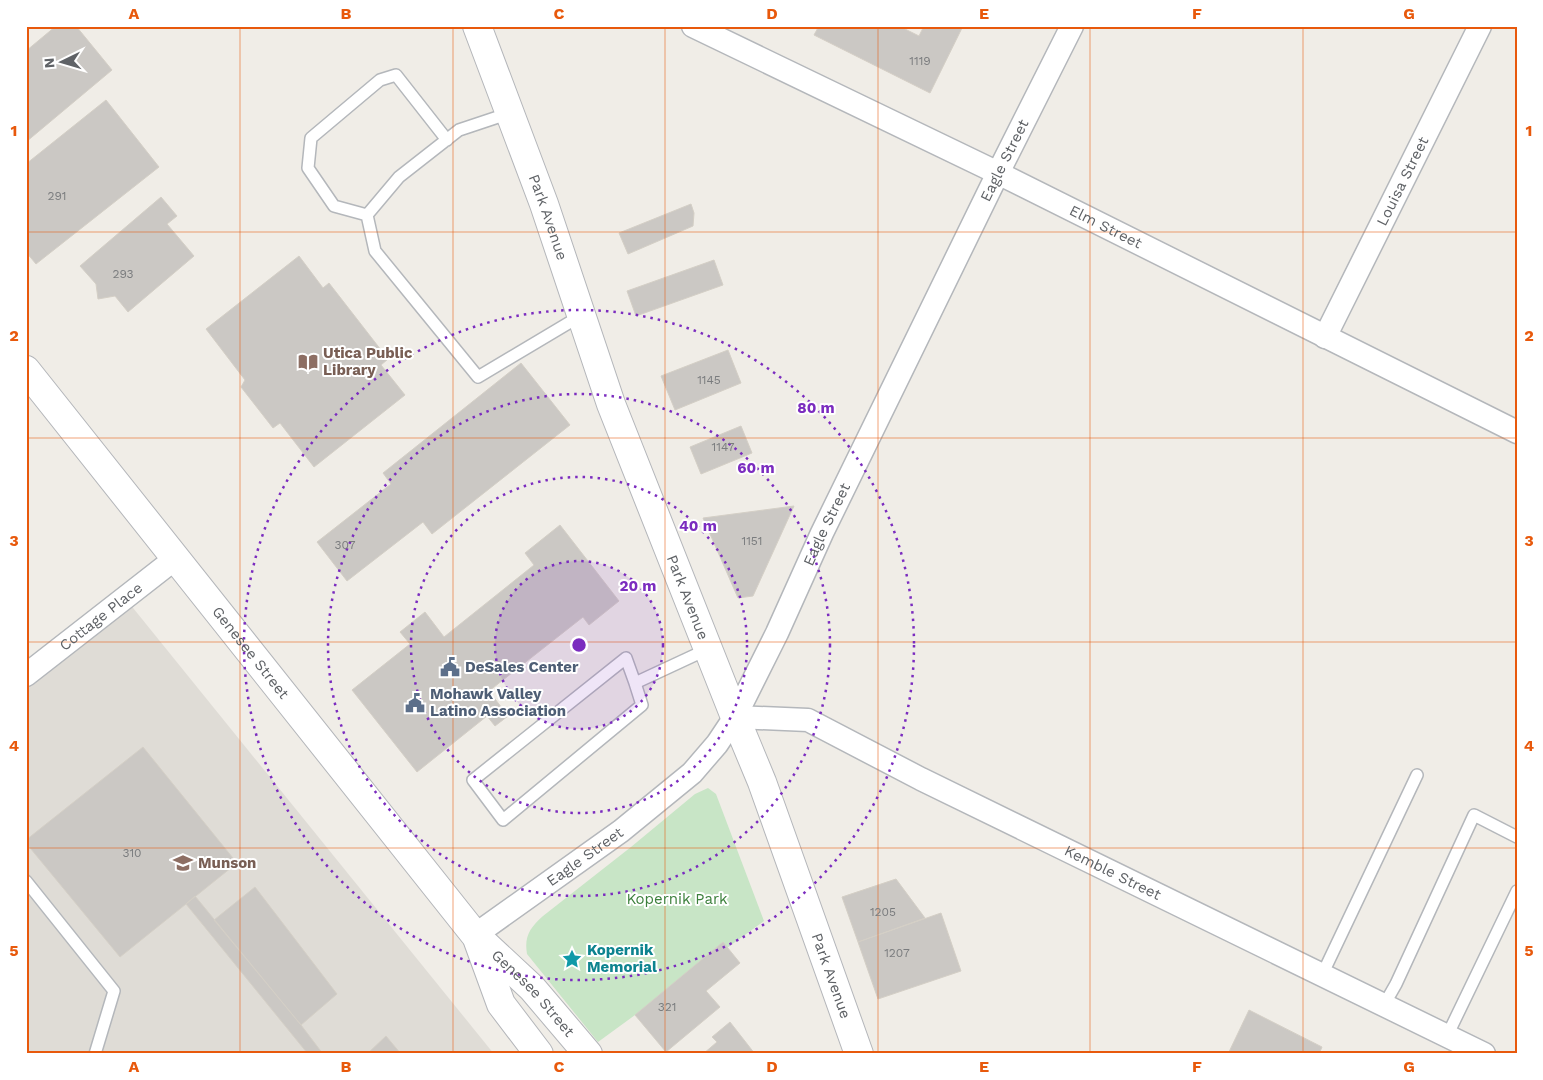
<svg xmlns="http://www.w3.org/2000/svg" width="1543" height="1080" viewBox="0 0 1543 1080" font-family="'Work Sans',sans-serif">
<style>
.education{fill:#dfdcd6}
.green{fill:#c8e5c6}
.building{fill:#cbc8c4;stroke:#d4cfc6}
.lines{fill:none;stroke-linecap:round;stroke-linejoin:round}
.lane-casing{stroke:#b4b7bb;stroke-width:14}
.street-casing{stroke:#b4b7bb;stroke-width:25}
.secondary-casing{stroke:#b4b6ba;stroke-width:30}
.lane{stroke:#fff;stroke-width:11}
.street{stroke:#fff;stroke-width:22}
.secondary{stroke:#fff;stroke-width:28}
.grid{fill:none;stroke:#e8590c;stroke-width:1;stroke-opacity:0.55}
.ring{fill:none;stroke:#7b2cbf;stroke-width:2.5;stroke-dasharray:2.5 5}
.labels{text-anchor:middle;dominant-baseline:central;stroke-width:4;stroke-linejoin:round;paint-order:stroke}
.number-label{font-size:12px;fill:#7a7c7e}
.street-label{font-size:15px;fill:#5f6266;stroke:#fff}
.education-label{font-size:15px;font-weight:bold;fill:#785e54;stroke:#fff;text-anchor:start}
.service-label{font-size:15px;font-weight:bold;fill:#4e5e75;stroke:#fff;text-anchor:start}
.park-label{font-size:15px;fill:#3c803c;stroke:#fff}
.culture-label{font-size:15px;font-weight:bold;fill:#0d838f;stroke:#fff;text-anchor:start}
.centre{fill:#7b2cbf;stroke:#fff;stroke-width:2.5}
.ring-label{font-size:15px;text-anchor:middle;font-weight:bold;fill:#7b2cbf;stroke:#fff;stroke-width:4;stroke-linejoin:round;paint-order:stroke}
.neatline{fill:none;stroke:#e8590c;stroke-width:2}
.grid-label{font-size:16px;text-anchor:middle;font-weight:bold;fill:#e8590c}
</style>
<rect width="100%" height="100%" fill="#f0ede7"/>
<path class="education" d="M125 598 494 1054H26V673Z"/>
<path class="green" d="M708 788 716 794 764 921 598 1042 527 954C524 936 530 928 543 916L631 847 695 794Z"/>
<path class="building" d="M56 26H76L112 70 26 142V73L28 72 26 51Z
M819 26H899L919 36 924 26H963L930 93 814 35Z
M106 100 159 167 36 264 26 252V164Z
M161 197 177 216 167 224 194 256 128 312 115 296 98 299 96 284 80 266Z
M691 204 694 213 693 226 628 254 619 233Z
M299 256 323 288 329 283 388 359 381 365 405 395 314 467 280 423 273 428 241 387 245 380 206 329Z
M714 260 723 285 636 316 627 291Z
M728 350 741 383 675 410 661 376Z
M521 363 570 425 432 534 423 522 347 581 317 542 391 484 383 473Z
M741 426 752 453 701 474 690 447Z
M794 506 753 596 738 598 703 518Z
M560 525 619 601 589 625 583 617 489 691 508 716 495 726 487 716 417 772 352 690 410 644 400 632 425 612 444 637 534 565 525 553Z
M143 747 237 863 120 957 26 843V840Z
M896 879 925 918 858 942 842 897Z
M255 887 337 994 301 1025 214 920Z
M195 896 301 1025 323 1054H308L186 904Z
M941 913 961 971 878 999 858 942Z
M723 942 740 963 706 991 720 1007 666 1052 635 1015Z
M1249 1010 1322 1047 1319 1054H1228Z
M730 1022 755 1054H703L717 1042 712 1037Z
M386 1036 401 1054H367Z"/>
<g class="lines">
<defs>
<path id="lane" d="M510 113 459 130 399 177 367 215 375 251 478 377 582 315
M367 215 334 206 308 168 311 138 380 80 396 75 447 140
M635 683 642 705 503 820 473 780 626 658 635 683 708 649
M26 881 114 991 95 1054
M1322 975 1417 775
M1384 1005 1396 984 1474 815 1517 837
M1447 1036 1517 891"/>
<g id="street">
<path id="s1" d="M693 26 998 173 1517 432"/>
<path id="s2" d="M1325 337 1480 26"/>
<path id="s3" d="M26 675 176 558"/>
<path id="s4" d="M735 717 808 720 921 779 1484 1054"/>
<path id="s5" d="M475 935 621 831 692 773 717 744 735 717 777 633 822 533 998 173 1072 26"/>
</g>
<g id="secondary">
<path id="s6" d="M477 26 544 204 611 404 735 717 762 782 859 1054"/>
<path id="s7" d="M26 370 475 935 532 988 588 1054"/>
<path d="M478 941 501 1004 539 1054"/>
</g>
</defs>
<use href="#lane" class="lane-casing"/>
<use href="#street" class="street-casing"/>
<use href="#secondary" class="secondary-casing"/>
<use href="#lane" class="lane"/>
<use href="#street" class="street"/>
<use href="#secondary" class="secondary"/>
</g>
<path class="grid" d="M240 26V1054M453 26V1054M665 26V1054M878 26V1054M1090 26V1054M1303 26V1054M26 232H1517M26 438H1517M26 642H1517M26 848H1517"/>
<circle cx="579" cy="645" r="84" fill="#7b2cbf" fill-opacity=".12"/>
<g class="ring">
<circle cx="579" cy="645" r="84"/>
<circle cx="579" cy="645" r="168"/>
<circle cx="579" cy="645" r="251"/>
<circle cx="579" cy="645" r="335"/>
</g>
<defs>
<symbol id="library-bare" viewBox="-9 -9 18 18"><path d="M-6-4Q-3-5.5-.7-3.5V5Q-3 3-6 4ZM6-4Q3-5.5 .7-3.5V5Q3 3 6 4Z" fill="#8d6e63" stroke="#fff" stroke-width="2.5" paint-order="stroke"/></symbol>
<symbol id="civic-bare" viewBox="-9 -9 18 18"><path d="M-.6-6.5H3V-4.5H.6V-3L4-1V1h2V6H-6V1h2V-1L-.6-3ZM-1.2 2.5V6h2.4V2.5Z" fill="#5c6f8a" stroke="#fff" stroke-width="2.5" paint-order="stroke"/></symbol>
<symbol id="university-bare" viewBox="-9 -9 18 18"><path d="M0-5L7-2L0 1L-7-2ZM-4 1L0 2.5L4 1V4Q0 6-4 4Z" fill="#8d6e63" stroke="#fff" stroke-width="2.5" paint-order="stroke"/></symbol>
<symbol id="sight-bare" viewBox="-9 -9 18 18"><path d="M0-6L1.8-2.2L6-1.7L2.9 1.2L3.7 5.4L0 3.3L-3.7 5.4L-2.9 1.2L-6-1.7L-1.8-2.2Z" fill="#0f9aa8" stroke="#fff" stroke-width="2.5" paint-order="stroke"/></symbol>
</defs>
<g fill-rule="evenodd">
<use href="#library-bare" x="294" y="348" width="28" height="28"/>
<use href="#civic-bare" x="436" y="653" width="28" height="28"/>
<use href="#civic-bare" x="401" y="689" width="28" height="28"/>
<use href="#university-bare" x="169" y="849" width="28" height="28"/>
<use href="#sight-bare" x="558" y="945" width="28" height="28"/>
</g>
<g class="labels">
<g class="number-label">
<text x="920" y="61">1119</text>
<text x="57" y="196">291</text>
<text x="123" y="274">293</text>
<text x="709" y="380">1145</text>
<text x="723" y="447">1147</text>
<text x="752" y="541">1151</text>
<text x="345" y="545">307</text>
<text x="132" y="853">310</text>
<text x="883" y="912">1205</text>
<text x="897" y="953">1207</text>
<text x="667" y="1007">321</text>
</g>
<g class="street-label">
<text stroke="none"><textPath href="#s5" startOffset="960">Eagle Street</textPath></text>
<text stroke="none"><textPath href="#s2" startOffset="174">Louisa Street</textPath></text>
<text stroke="none"><textPath href="#s6" startOffset="204">Park Avenue</textPath></text>
<text stroke="none"><textPath href="#s1" startOffset="459">Elm Street</textPath></text>
<text stroke="none"><textPath href="#s5" startOffset="555">Eagle Street</textPath></text>
<text stroke="none"><textPath href="#s6" startOffset="609">Park Avenue</textPath></text>
<text stroke="none"><textPath href="#s3" startOffset="95">Cottage Place</textPath></text>
<text stroke="none"><textPath href="#s7" startOffset="361">Genesee Street</textPath></text>
<text stroke="none"><textPath href="#s5" startOffset="135">Eagle Street</textPath></text>
<text stroke="none"><textPath href="#s4" startOffset="414">Kemble Street</textPath></text>
<text stroke="none"><textPath href="#s6" startOffset="1014">Park Avenue</textPath></text>
<text stroke="none"><textPath href="#s7" startOffset="804">Genesee Street</textPath></text>
</g>
<g class="education-label">
<text x="323" y="353">Utica Public<tspan x="323" dy="17">Library</tspan></text>
<text x="198" y="863">Munson</text>
</g>
<g class="service-label">
<text x="465" y="667">DeSales Center</text>
<text x="430" y="694">Mohawk Valley<tspan x="430" dy="17">Latino Association</tspan></text>
</g>
<g class="park-label">
<text x="677" y="899">Kopernik Park</text>
</g>
<g class="culture-label">
<text x="587" y="950">Kopernik<tspan x="587" dy="17">Memorial</tspan></text>
</g>
</g>
<circle cx="579" cy="645" r="8" class="centre"/>
<g class="ring-label">
<text x="816" y="413">80 m</text>
<text x="756" y="473">60 m</text>
<text x="698" y="531">40 m</text>
<text x="638" y="591">20 m</text>
</g>
<rect width="1543" height="1080" fill="none" stroke="#ffffff" stroke-width="55"/>
<g transform="translate(62 62) rotate(265)" stroke="#ffffff" stroke-width="4" paint-order="stroke">
<path d="M0-4L9 19L0 12L-9 19Z" fill="#5f6266"/>
<text y="-8" font-size="14" font-weight="bold" text-anchor="middle" fill="#5f6266">N</text>
</g>
<rect x="28" y="28" width="1488" height="1024" class="neatline"/>
<g class="grid-label">
<text x="134" y="19">A</text>
<text x="346" y="19">B</text>
<text x="559" y="19">C</text>
<text x="772" y="19">D</text>
<text x="984" y="19">E</text>
<text x="1197" y="19">F</text>
<text x="1409" y="19">G</text>
<text x="14" y="136">1</text>
<text x="1529" y="136">1</text>
<text x="14" y="341">2</text>
<text x="1529" y="341">2</text>
<text x="14" y="546">3</text>
<text x="1529" y="546">3</text>
<text x="14" y="751">4</text>
<text x="1529" y="751">4</text>
<text x="14" y="956">5</text>
<text x="1529" y="956">5</text>
<text x="134" y="1072">A</text>
<text x="346" y="1072">B</text>
<text x="559" y="1072">C</text>
<text x="772" y="1072">D</text>
<text x="984" y="1072">E</text>
<text x="1197" y="1072">F</text>
<text x="1409" y="1072">G</text>
</g>
</svg>
